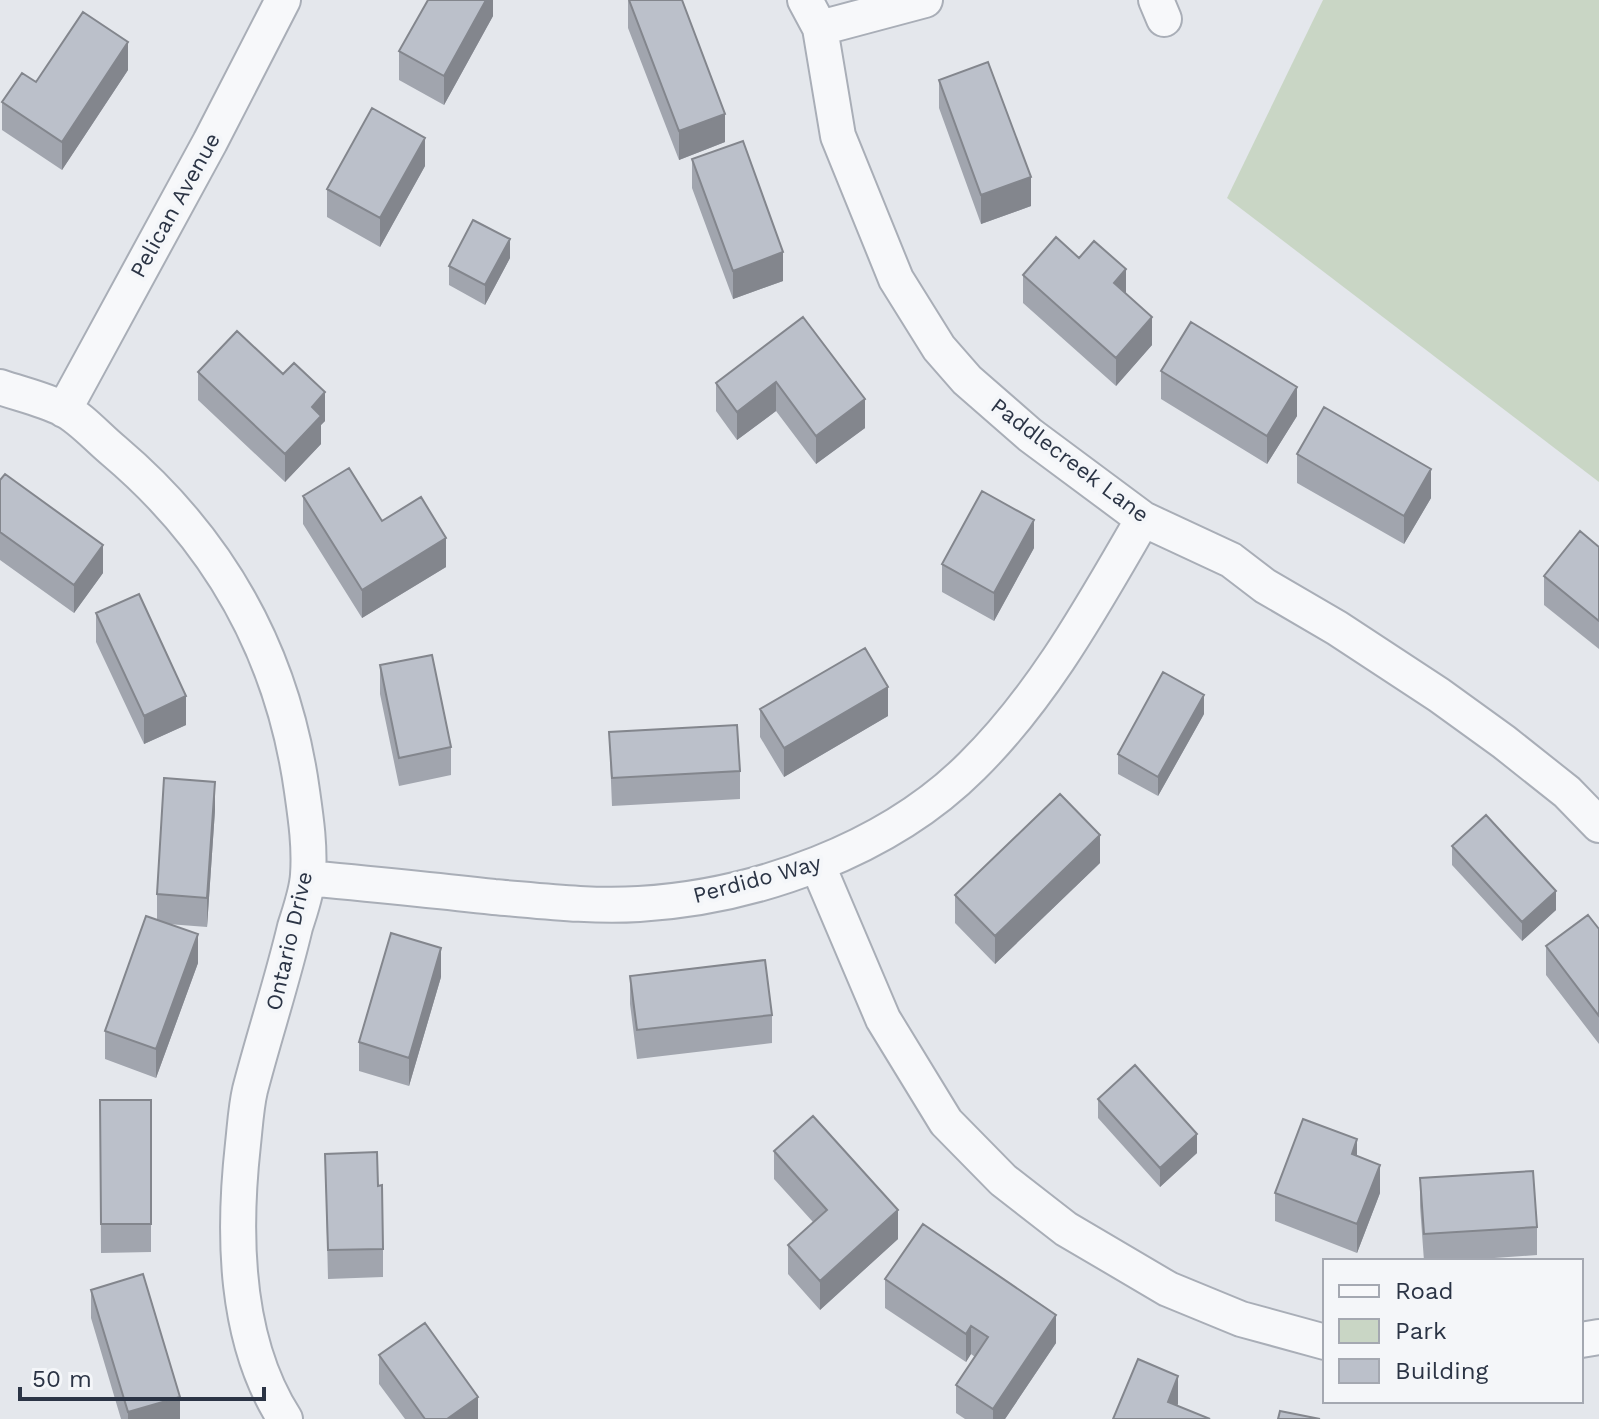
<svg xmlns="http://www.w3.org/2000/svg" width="1599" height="1419" viewBox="0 0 1599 1419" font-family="'Work Sans',sans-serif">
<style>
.green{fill:#c9d6c5}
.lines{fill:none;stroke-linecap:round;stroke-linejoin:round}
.minor-casing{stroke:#a9aeb7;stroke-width:38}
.minor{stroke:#f7f8fa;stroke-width:34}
.wall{fill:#a1a5ae}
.shaded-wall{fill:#83868d}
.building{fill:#bbc0ca;stroke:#83868d;stroke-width:2}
.labels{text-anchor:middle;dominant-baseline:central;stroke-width:8;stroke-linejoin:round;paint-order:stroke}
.street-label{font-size:22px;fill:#2b3445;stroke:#f4f6f9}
</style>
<rect width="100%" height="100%" fill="#e4e7ec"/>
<path class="green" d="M1323 0H1599V482L1227 198Z"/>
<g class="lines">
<defs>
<path id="minor" d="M805 0 820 28 838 136 896 279 939 348 967 380 1030 435 1143 519 1231 560 1265 586 1337 628 1439 695 1504 742 1567 792 1599 825
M1156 0 1164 19
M820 28 925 0
M0 387C20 394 43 399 63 409 81 418 98 438 114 451 219 540 283 654 302 791 306 819 310 846 308 875 307 892 300 911 295 927 282 982 264 1036 250 1090 246 1107 245 1126 243 1144 233 1234 234 1340 285 1419
M64 410 210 142 283 0
M818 866 883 1019 946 1122 1003 1180 1066 1229 1168 1289 1241 1319 1325 1342
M308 878C370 884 432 890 494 897 542 901 591 907 639 904 756 897 888 850 972 766 1044 695 1093 605 1143 519
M1581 1340 1599 1337"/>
</defs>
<use href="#minor" class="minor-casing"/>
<use href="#minor" class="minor"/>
</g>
<path class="wall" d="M493 0V16L444 105 399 80V51Z
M628 0 725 142 679 160 628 28Z
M128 70 62 170 2 130V102L36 82Z
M939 80 1031 206 981 224 939 108Z
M692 159 783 281 733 299 692 188Z
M425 166 380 247 327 217V189Z
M510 258 485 305 449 285V266Z
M1079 258 1126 294 1152 345 1116 386 1023 303V275Z
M803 317 865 428 816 464 776 411 737 440 716 411V383Z
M1161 371 1297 416 1267 464 1161 399Z
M198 372 325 421 321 425V444L285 482 198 400Z
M1297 454 1431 498 1404 544 1297 483Z
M0 480 103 573 74 613 0 560Z
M303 496 382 521 446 567 362 618 303 524Z
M1599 547V649L1544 605V576Z
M1034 548 994 621 942 592V564Z
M96 613 186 725 144 744 96 642Z
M380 665 451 747V775L399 786 380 694Z
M760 709 888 716 784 777 760 737Z
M1204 714 1158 796 1118 774V754Z
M609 732 740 771V799L612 806Z
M215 810 207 927 168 924 198 963 156 1078 105 1059V1031L157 920V894Z
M1452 846 1556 910 1522 941 1452 865Z
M1100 863 995 964 955 923V895Z
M1599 929V1044L1546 975V946Z
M630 976 772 1015V1043L637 1059 630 1004Z
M441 977 409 1086 359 1071V1042Z
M1098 1099 1197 1153 1160 1187 1098 1118Z
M100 1100H151V1252L101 1253Z
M774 1151 898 1239 820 1310 788 1274V1245L813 1222 774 1179Z
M325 1154 378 1186 383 1249V1277L328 1279Z
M1420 1178 1537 1227V1255L1452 1261H1424L1420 1206Z
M1275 1193H1380L1357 1253 1275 1221Z
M885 1279 1056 1343 1005 1419H965L956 1413V1385L975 1357 971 1354 966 1362 885 1308Z
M91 1290 180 1419H121L91 1318Z
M379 1355 478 1419H405L379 1384Z"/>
<path class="shaded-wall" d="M486 0H493V16L444 105V76Z
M128 42V70L62 170V142Z
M725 114V142L679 160V131Z
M425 138V166L380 247V218Z
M1031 177V206L981 224V195Z
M510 239V258L485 305V285Z
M783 252V281L733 299V271Z
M1126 269V297L1114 283Z
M1152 317V345L1116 386V358Z
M776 382V411L737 440V412Z
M1297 387V416L1267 464V436Z
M325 392V421L321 425V444L285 482V454L312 407Z
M865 399V428L816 464V436Z
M1431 469V498L1404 544V516Z
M1034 520V548L994 621V593Z
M446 538V567L362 618V590Z
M103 545V573L74 613V585Z
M888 687V716L784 777V748Z
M1204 695V714L1158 796V777Z
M186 696V725L144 744V716Z
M215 782V810L207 927V898Z
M1100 835V863L995 964V936Z
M1556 891V910L1522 941V922Z
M198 934V963L156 1078V1049Z
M441 948V977L409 1086V1058Z
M1197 1134V1153L1160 1187V1168Z
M1357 1139V1168L1352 1154Z
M1380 1165V1193L1357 1253V1224Z
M898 1210V1239L820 1310V1281Z
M1056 1315V1343L1005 1419H993V1409Z
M971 1326V1354L966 1362V1334Z
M1178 1376V1404L1172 1419 1168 1402Z
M180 1397V1419H128V1412Z
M478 1397V1419H447Z"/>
<path class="building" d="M428 0H486L444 76 399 51Z
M629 0H682L725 114 679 131Z
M83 12 128 42 62 142 2 102 22 73 36 82Z
M988 62 1031 177 981 195 939 80Z
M372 108 425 138 380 218 327 189Z
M743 141 783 252 733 271 692 159Z
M473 220 510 239 485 285 449 266Z
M1056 237 1079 258 1094 241 1126 269 1114 283 1152 317 1116 358 1023 275Z
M803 317 865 399 816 436 776 382 737 412 716 383Z
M1191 322 1297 387 1267 436 1161 371Z
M237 331 283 374 294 363 325 392 312 407 321 416 285 454 198 372Z
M1324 407 1431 469 1404 516 1297 454Z
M349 468 382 521 421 497 446 538 362 590 303 496Z
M5 474 103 545 74 585 0 532V480Z
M982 491 1034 520 994 593 942 564Z
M1580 531 1599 547V621L1544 576Z
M139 594 186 696 144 716 96 613Z
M865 648 888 687 784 748 760 709Z
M432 655 451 747 399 758 380 665Z
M1163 672 1204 695 1158 777 1118 754Z
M737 725 740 771 612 778 609 732Z
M164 778 215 782 207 898 157 894Z
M1060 794 1100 835 995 936 955 895Z
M1486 815 1556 891 1522 922 1452 846Z
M1588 915 1599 929V1016L1546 946Z
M146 916 198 934 156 1049 105 1031Z
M391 933 441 948 409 1058 359 1042Z
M765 960 772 1015 637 1030 630 976Z
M1135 1065 1197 1134 1160 1168 1098 1099Z
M100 1100H151V1224H101Z
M813 1116 898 1210 820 1281 788 1245 827 1210 774 1151Z
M1303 1119 1357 1139 1352 1154 1380 1165 1357 1224 1275 1193Z
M377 1152 378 1186 382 1185 383 1249 328 1250 325 1154Z
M1533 1171 1537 1227 1424 1234 1420 1178Z
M923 1224 1056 1315 993 1409 956 1385 988 1337 971 1326 966 1334 885 1279Z
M143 1274 180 1397 128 1412 91 1290Z
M425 1323 478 1397 447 1419H425L379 1355Z
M1138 1359 1178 1376 1168 1402 1210 1419H1113Z
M1280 1411 1320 1419H1278Z"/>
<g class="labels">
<g class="street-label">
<text transform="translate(175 205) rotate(-61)">Pelican Avenue</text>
<text transform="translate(1070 460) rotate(37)">Paddlecreek Lane</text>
<text transform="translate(757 879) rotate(-15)">Perdido Way</text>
<text transform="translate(289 941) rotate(-77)">Ontario Drive</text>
</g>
</g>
<rect x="1323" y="1259" width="260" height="144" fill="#f4f6f9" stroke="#a4a8b1" stroke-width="2"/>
<rect x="1339" y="1285" width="40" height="12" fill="#f7f8fa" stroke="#a4a8b1" stroke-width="2"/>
<text x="1395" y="1299" font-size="24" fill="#2b3445">Road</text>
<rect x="1339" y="1319" width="40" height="24" fill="#c9d6c5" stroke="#a4a8b1" stroke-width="2"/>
<text x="1395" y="1339" font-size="24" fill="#2b3445">Park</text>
<rect x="1339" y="1359" width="40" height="24" fill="#bbc0ca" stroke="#a4a8b1" stroke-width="2"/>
<text x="1395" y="1379" font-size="24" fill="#2b3445">Building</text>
<path d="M20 1387v12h244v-12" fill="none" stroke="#2b3445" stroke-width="4"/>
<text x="32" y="1387" font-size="24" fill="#2b3445" stroke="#f4f6f9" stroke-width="6" paint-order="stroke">50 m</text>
</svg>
